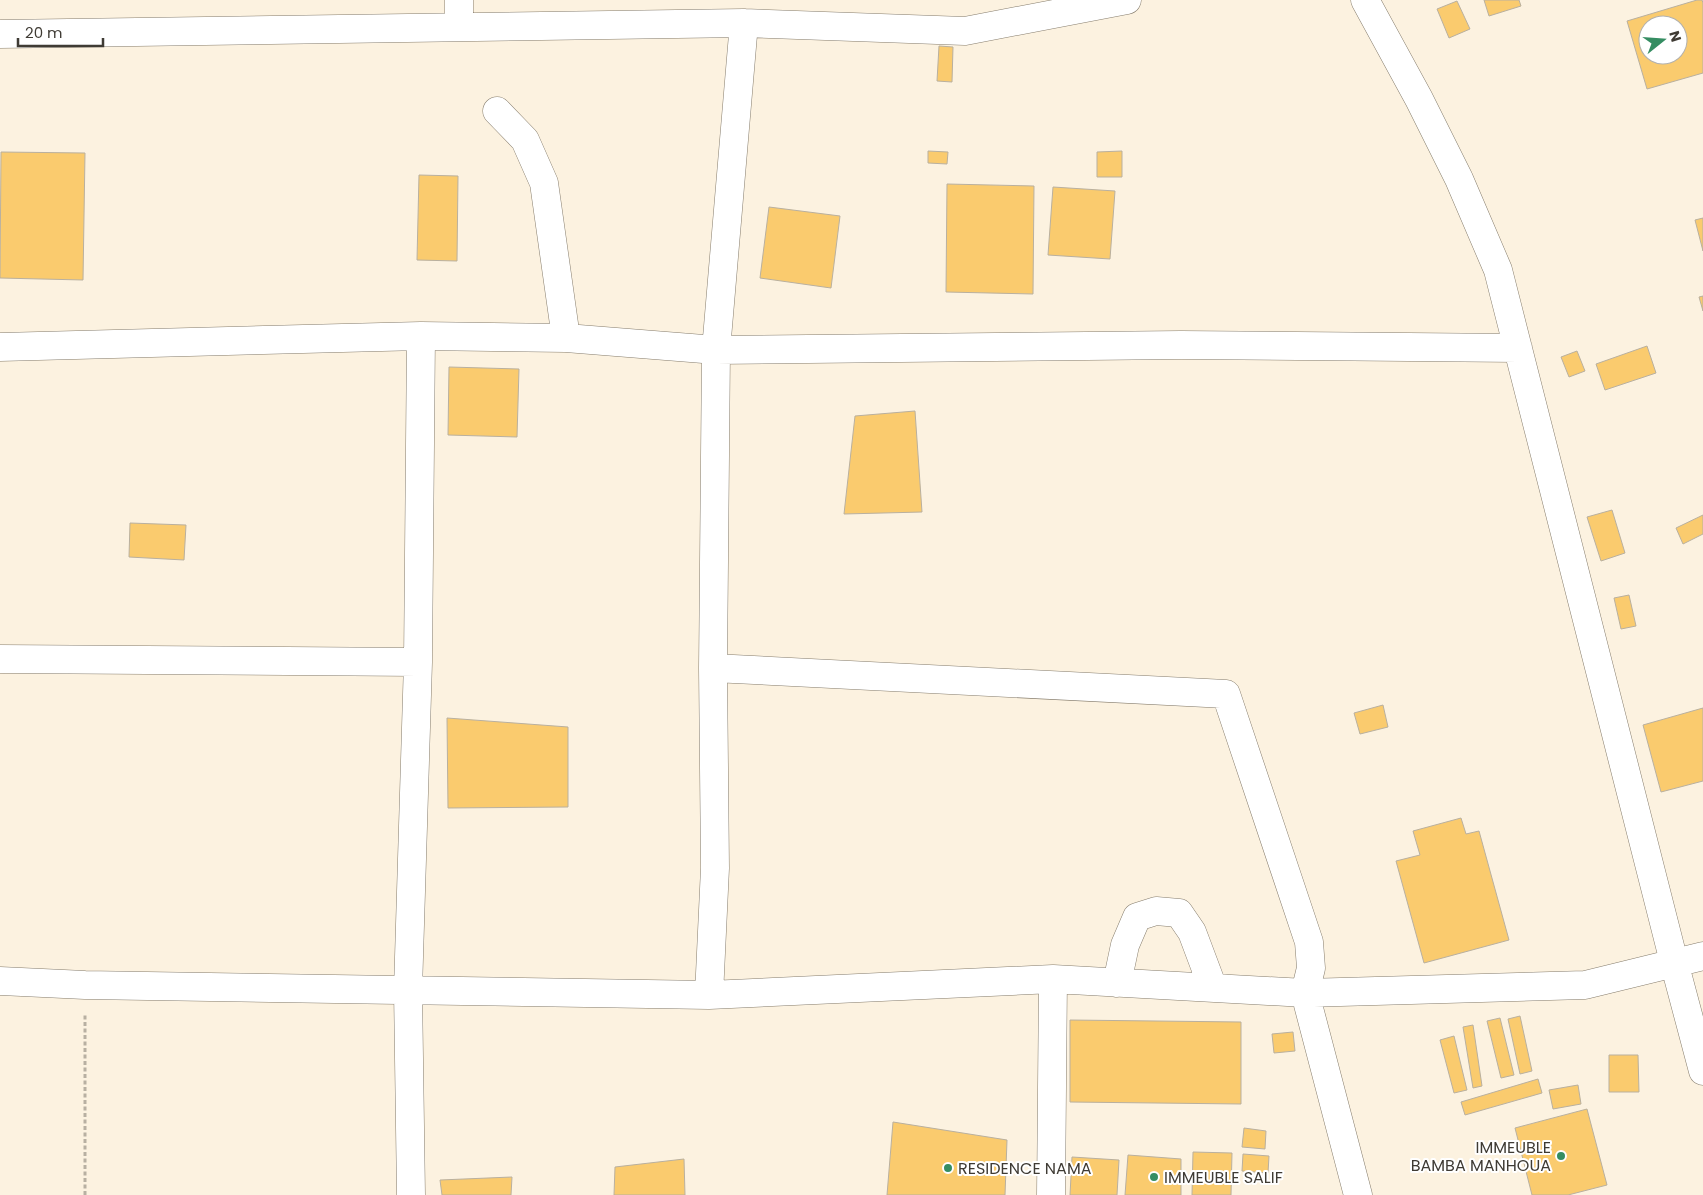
<svg xmlns="http://www.w3.org/2000/svg" width="1703" height="1195" viewBox="0 0 1703 1195" font-family="Poppins,sans-serif">
<style>
.building{fill:#facb6e;stroke:#b9b09f;fill-rule:evenodd}
.lines{fill:none;stroke-linecap:round;stroke-linejoin:round}
.minor-casing{stroke:#867d6d;stroke-width:29}
.path{stroke:#b8b0a2;stroke-width:3;stroke-dasharray:4 2.5;stroke-linecap:butt}
.minor{stroke:#fff;stroke-width:28}
.poi-dot{fill:#358d62;stroke:#fff;stroke-width:2}
.labels{text-anchor:middle;dominant-baseline:central;stroke-width:4;stroke-linejoin:round;paint-order:stroke}
.poi-label{font-size:16px;fill:#3f3b34;stroke:#fff;text-anchor:start}
</style>
<rect width="100%" height="100%" fill="#fcf2e0"/>
<path class="building" d="M1484 0H1519L1521 6 1489 16Z
M1697 0H1702L1703 3V73L1647 89 1627 21ZM1648 25H1678V55H1648Z
M1457 1 1470 29 1449 38 1437 9Z
M939 46 953 47 952 82 937 81Z
M928 151 948 152 947 164 928 163Z
M1122 151V177H1097V152Z
M1 152 85 153 83 280 0 278Z
M419 175 458 176 457 261 417 260Z
M947 184 1034 186 1033 294 946 292Z
M1053 187 1115 191 1110 259 1048 255Z
M769 207 840 216 831 288 760 278Z
M1703 218V251L1695 220Z
M1703 296V311L1699 297Z
M1647 346 1656 373 1605 390 1596 364Z
M1577 351 1585 371 1569 377 1561 357Z
M449 367 519 369 517 437 448 435Z
M915 411 922 512 844 514 855 416Z
M1612 510 1625 553 1601 561 1587 517Z
M1703 515V534L1683 544 1676 528Z
M130 523 186 525 184 560 129 557Z
M1629 595 1636 626 1621 629 1614 598Z
M1383 705 1388 727 1360 734 1354 713Z
M1703 708V781L1661 792 1643 725Z
M447 718 568 727V807L448 808Z
M1461 818 1466 834 1479 831 1509 940 1424 963 1396 861 1420 855 1413 831Z
M1520 1016 1532 1071 1520 1074 1508 1019Z
M1500 1018 1514 1075 1501 1078 1487 1021Z
M1070 1020 1241 1022V1104L1070 1102Z
M1473 1025 1482 1086 1473 1088 1463 1027Z
M1293 1032 1295 1051 1274 1053 1272 1034Z
M1454 1036 1467 1090 1454 1093 1440 1040Z
M1609 1055H1638L1639 1092H1609Z
M1538 1079 1542 1093 1465 1115 1461 1102Z
M1578 1085 1581 1104 1553 1109 1549 1090Z
M1587 1109 1607 1185 1568 1195H1532L1515 1128Z
M893 1122 1007 1140 1005 1195H887Z
M1244 1128 1266 1131 1265 1149 1242 1147Z
M1193 1152 1232 1153 1231 1195H1192Z
M1243 1154 1269 1156 1268 1173 1242 1171Z
M1128 1155 1181 1159V1195H1125Z
M1072 1157 1119 1160 1117 1195H1070Z
M684 1159 685 1195H614L615 1167Z
M512 1177 511 1195H442L440 1180Z"/>
<g class="lines">
<defs>
<path id="minor" d="M1365 0 1419 99 1459 179 1498 270 1674 962 1703 1071
M459 27V0
M0 34 744 23 965 31 1127 0
M497 111 525 140 544 183 566 338
M0 347 421 336 566 338 716 350 1181 345 1518 348
M0 659 418 662
M713 668 1226 694 1309 942 1311 968 1305 993 1358 1195
M0 981 85 985 709 995 1053 979 1305 993 1585 985 1703 956
M1117 983 1125 945 1137 917 1156 911 1179 913 1192 932 1213 988
M709 995 715 868 713 668 716 350 744 23
M411 1195 408 990 418 662 421 336
M1051 1195 1053 979"/>
</defs>
<use href="#minor" class="minor-casing"/>
<path class="path" d="M85 1195V1013"/>
<use href="#minor" class="minor"/>
</g>
<g class="poi-dot">
<circle cx="1561" cy="1156" r="5"/>
<circle cx="948" cy="1168" r="5"/>
<circle cx="1154" cy="1177" r="5"/>
</g>
<g class="labels">
<g class="poi-label">
<text x="1551" y="1147" text-anchor="end">IMMEUBLE<tspan x="1551" dy="18">BAMBA MANHOUA</tspan></text>
<text x="958" y="1168">RESIDENCE NAMA</text>
<text x="1164" y="1177">IMMEUBLE SALIF</text>
</g>
</g>
<g transform="translate(1663 40) rotate(73)"><circle r="24" fill="#ffffff" stroke="#b2b1ae"/>
<path d="M0-4L9 19L0 12L-9 19Z" fill="#358d62"/>
<text y="-8" font-size="14" font-weight="bold" text-anchor="middle" fill="#3f3b34">N</text>
</g>
<path d="M18 38v8h85v-8" fill="none" stroke="#3f3b34" stroke-width="2.5"/>
<text x="25" y="38" font-size="15" fill="#3f3b34" stroke="#ffffff" stroke-width="4" paint-order="stroke">20 m</text>
</svg>
